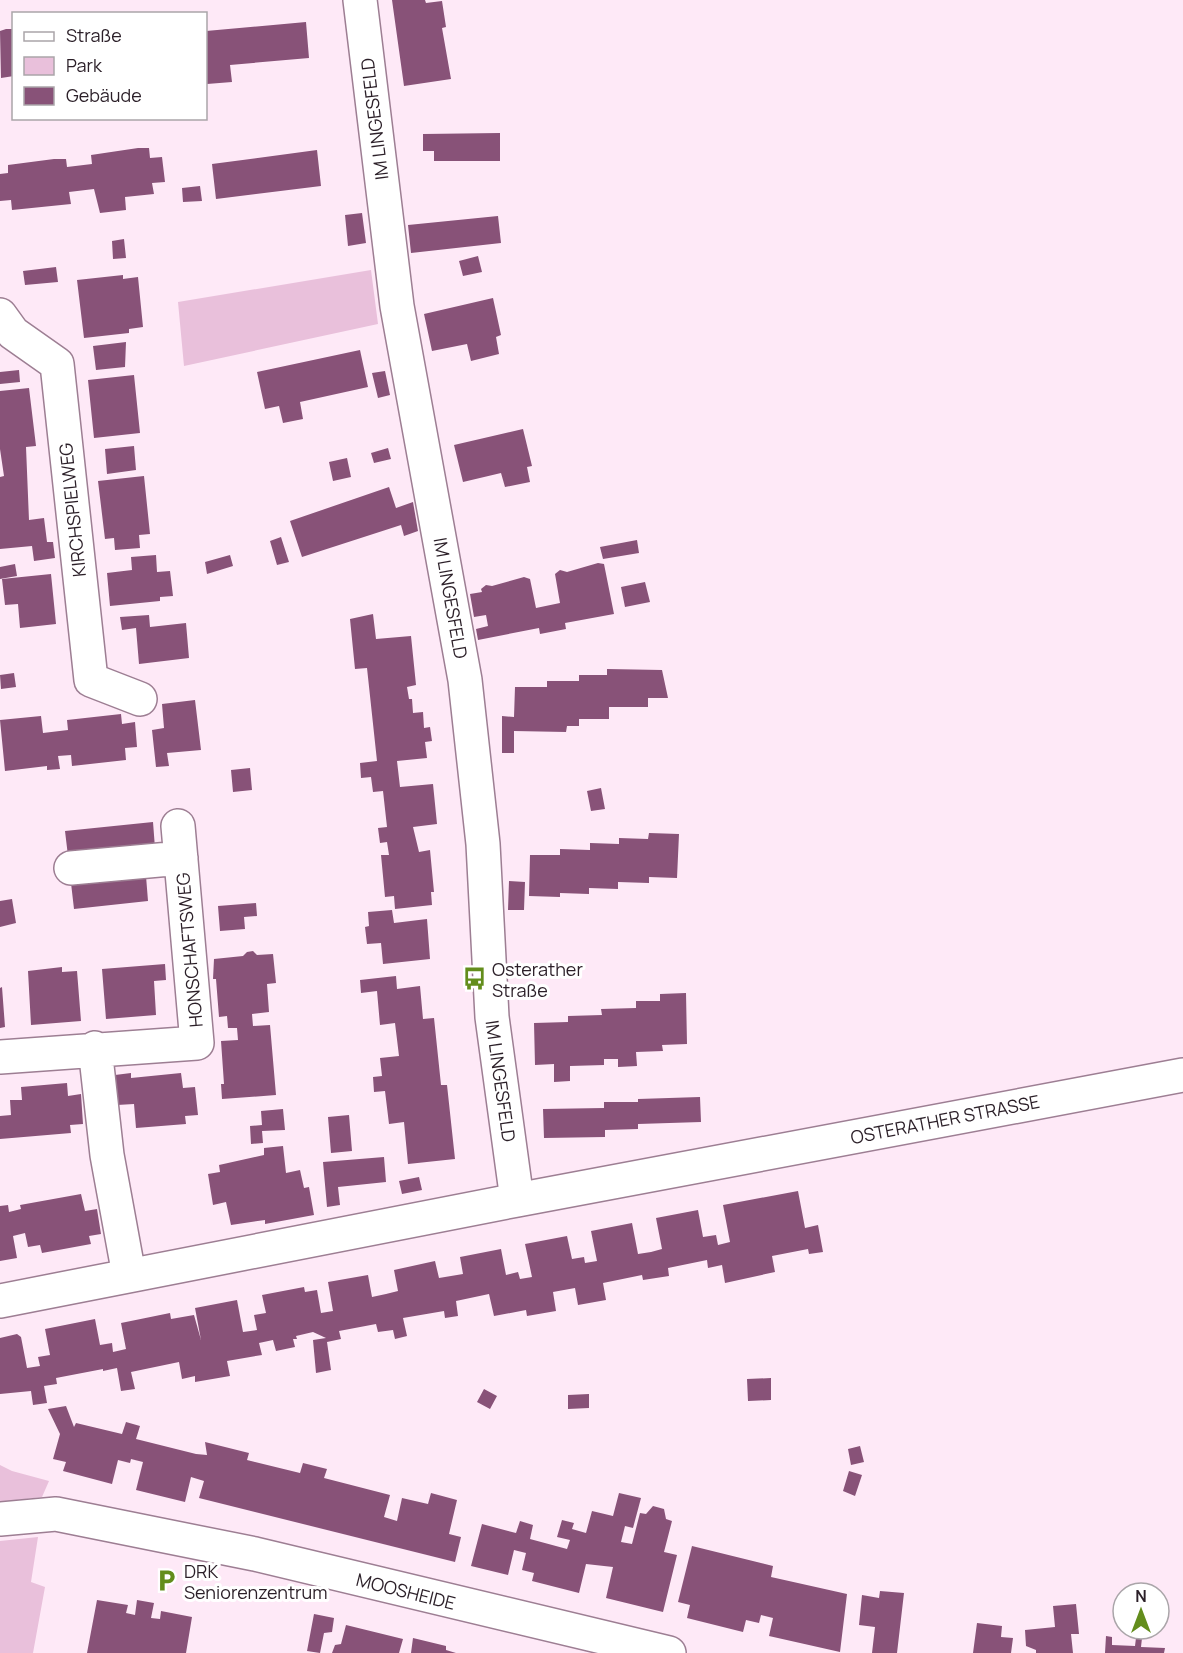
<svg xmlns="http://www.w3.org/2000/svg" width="1183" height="1653" viewBox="0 0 1183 1653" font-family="Manrope,sans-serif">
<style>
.green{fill:#e9c0db}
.building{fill:#885278}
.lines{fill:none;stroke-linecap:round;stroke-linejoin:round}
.minor-casing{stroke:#9d7e93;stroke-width:36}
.minor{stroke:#fff;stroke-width:33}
.labels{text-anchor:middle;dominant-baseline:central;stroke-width:6;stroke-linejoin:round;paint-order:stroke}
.street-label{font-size:18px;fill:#2b1f28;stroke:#fff}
.poi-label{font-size:18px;fill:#2b1f28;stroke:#fff;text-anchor:start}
</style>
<rect width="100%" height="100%" fill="#fee9f7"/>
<path class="green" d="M371 270 378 324 184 366 178 302Z
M0 1465 12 1471 49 1481 42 1497 0 1502Z
M38 1537 31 1582 45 1587 33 1653H0V1541Z"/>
<path class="building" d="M392 0H425L426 3 442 1 446 27 442 28 451 79 404 86Z
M306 22 309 58 230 65 232 82 207 84 206 31Z
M6 29H14V76L1 78 0 31Z
M500 133V161H434V151H423V134Z
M138 148H149L150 158 162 157 165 182 152 183 154 194 125 197 126 210 100 213 94 189 69 192 71 204 12 210 11 200 0 201V174L8 173V165L54 159H66L67 167 92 164 91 155Z
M317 150 321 186 216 199 212 164Z
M200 186 202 201 183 202 182 188Z
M362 213 366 243 348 246 345 215Z
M498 216 501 243 411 253 408 225Z
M124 239 126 258 113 259 112 241Z
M478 256 482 272 463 276 459 261Z
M56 267 58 282 25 285 23 271Z
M123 275V279L138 277 143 327 129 329V333L84 338 77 280Z
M493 298 501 335 496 337 499 354 471 361 467 344 432 351 424 314Z
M126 342 125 367 96 370 93 346Z
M360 350 368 387 300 402 303 419 283 423 279 406 265 409 257 372Z
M19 370 20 382 0 384V372Z
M385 371 390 395 378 398 372 373Z
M134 375 140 433 94 438 88 380Z
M29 388 36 446 26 447 29 520 44 518 47 542H53L55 558 34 561 32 546 0 549V477L4 476 0 449V391Z
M523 429 532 466 527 467 530 482 505 487 501 473 463 482 454 445Z
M134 446 136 470 107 474 105 449Z
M388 448 391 459 374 463 371 453Z
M347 458 351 477 333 481 329 462Z
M144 476 150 534 139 535 140 548 115 550 114 538 105 539 98 481Z
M389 487 396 508 413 502 418 531 404 536 401 525 302 557 290 521Z
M281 537 289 562 277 565 270 541Z
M637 540 639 553 603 559 600 547Z
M156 555 157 572 170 571 173 596 160 597V601L110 606 107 573 132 570 131 557Z
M230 555 233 566 207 574 205 562Z
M598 563 604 564 614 614 565 623 566 629 540 634 539 628 478 640 476 629 488 626 486 615 474 617 470 594 482 592 481 589 486 585 492 586 524 577 530 579 536 608 560 603 555 574 560 570 567 572Z
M15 564 17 576 0 579V567Z
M51 574 56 624 20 628 18 604 5 605 2 579Z
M645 582 650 602 625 607 621 587Z
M373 614 376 639 411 636 416 685 407 687 409 699H412L413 713 423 712 424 728 430 727 432 741 425 742 427 758 397 761 400 787 433 784 437 824 413 827 419 852 430 850 434 892H431L432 905 395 909 394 896 385 897 381 855H389L387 842 380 843 378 828 387 827 383 791 373 792 371 777 361 778 360 763 377 761 367 668 355 669 350 619Z
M149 615 150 627 186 623 189 658 139 664 136 628 122 630 120 617Z
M607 669 662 670 668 698H648V707H609V719H579V726H567L566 732 514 731V753H502V716L514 717 515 687H547V681H579V675H607Z
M14 673 16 687 1 689 0 675Z
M195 700 201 750 167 753 169 766 156 767 152 730 164 728 162 704Z
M121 714 122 724 135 722 137 747 125 748 126 760 72 766 71 755 58 756 60 769 47 770V766L5 771 0 720 41 716 43 733 68 730 67 720Z
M250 768 252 790 233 792 231 770Z
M601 788 605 809 591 811 587 791Z
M153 822 155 848 68 856 65 831Z
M649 833 679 834 677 878 649 877V883L618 882V889L589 888V894L560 893V897L529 896 530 855H560V849L590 850V843L619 844V838L648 839Z
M146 876 148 901 74 909 71 883Z
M509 881 525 882 524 910H508Z
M12 899 16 923 0 927V901Z
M256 903 257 916 244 917 245 929 220 931 218 906Z
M392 910 394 923 427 919 430 959 383 964 381 943 367 944 365 927 369 926 368 912Z
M253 951 257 955 273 954 276 983 267 984 269 1012 252 1014 253 1026 270 1025 276 1095 222 1099 221 1084H224L221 1041 238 1040 237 1028H228L227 1016 219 1017 216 979H213L214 959 243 956 247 952Z
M165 964 166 980 154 981 156 1015 106 1019 102 969Z
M62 967V972L77 971 81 1021 31 1025 28 971Z
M396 976 397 989 420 986 423 1019 434 1018 441 1085H447L455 1159 408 1164 404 1122 389 1124 385 1091 374 1092 373 1077 382 1076 380 1058 399 1056 395 1023 380 1025 377 991 361 993 360 980Z
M2 987 5 1027 0 1028V988Z
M686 993 687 1044 662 1045 663 1051 636 1052 637 1066 618 1067V1059H604V1065L570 1066V1081L554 1082V1064L535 1065 534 1023 568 1022V1016L602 1015 601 1009 636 1008V1001H660V994Z
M131 1073V1078L181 1073 183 1088 195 1087 198 1115 185 1116 186 1124 136 1128 134 1104 117 1105 115 1075Z
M67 1083 68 1096 81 1094 83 1124 70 1125 71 1133 0 1139V1116L11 1115 10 1100H22L21 1087Z
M700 1097 701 1122 638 1124V1129L605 1130V1137L544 1138 543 1109 604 1108V1102H638V1099Z
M283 1109 285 1130 262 1131 263 1143 251 1144 250 1126 262 1125 261 1111Z
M349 1115 352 1151 331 1153 328 1117Z
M283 1146 286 1173 300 1170 304 1188 309 1187 314 1215 265 1224V1220L231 1225 226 1202 213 1205 208 1174 220 1172 219 1165 264 1155V1148Z
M384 1157 386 1182 338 1187 340 1205 327 1207 323 1162Z
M419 1177 422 1190 402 1194 399 1181Z
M798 1191 805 1228 818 1225 823 1252 809 1254 808 1249 772 1256 775 1272 725 1283 722 1265 708 1268 707 1260 668 1268 669 1276 643 1280 642 1275 603 1283 606 1300 578 1305 575 1288 553 1292 556 1311 527 1316 526 1310 494 1316 489 1294 456 1301 458 1316 445 1318 444 1311 403 1318 407 1336 395 1339 393 1330 378 1332 376 1324 339 1331 341 1339 327 1342 331 1370 316 1373 313 1340 326 1338 313 1332 296 1336 297 1339H293L295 1347 276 1351 273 1340 259 1343 262 1355 227 1361 230 1376 195 1382V1376L182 1379 179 1362 131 1372 135 1389 121 1391 117 1368 103 1371V1369L56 1378 57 1384 44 1386 47 1403 33 1405 31 1391 0 1394V1338L17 1334 21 1337 27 1368 40 1366 38 1357 50 1355 45 1329 95 1319 100 1345 112 1343 113 1352 126 1349 121 1323 170 1313 171 1319 194 1315 201 1340 195 1308 237 1300 243 1332 257 1330 254 1315 266 1313 262 1295 304 1287 305 1292 317 1290 321 1313 333 1311 328 1282 368 1275 372 1297 386 1294 398 1291 394 1270 435 1261 439 1278 463 1274 460 1257 501 1249 506 1275 518 1272 520 1279 532 1277 525 1244 567 1236 572 1259 584 1257 585 1263 597 1261 591 1231 632 1223 638 1254 651 1252 662 1249 656 1218 698 1210 703 1237 716 1235 718 1245 730 1242 723 1205Z
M81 1194 85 1211 97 1209 101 1234 89 1236 91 1244 42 1253 40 1245 28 1247 25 1233 13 1236 17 1258 0 1261V1206L8 1205 9 1212 21 1209 20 1205Z
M771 1378V1400L748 1401 747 1379Z
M484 1389 497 1396 490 1409 477 1402Z
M589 1394V1408L568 1409V1395Z
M66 1406 74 1427 76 1423 122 1434 126 1422 140 1426 136 1439 196 1454 207 1455 205 1442 249 1453 247 1460 300 1473 303 1463 327 1469 324 1478 390 1495 384 1517 397 1521 402 1498 428 1504 431 1493 457 1500 449 1534 461 1537 455 1562 199 1498 204 1481 191 1477 185 1502 136 1490 143 1462 131 1459 130 1463 118 1460 112 1484 63 1471 66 1462 53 1459 60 1434 48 1409Z
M860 1446 864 1462 851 1465 848 1449Z
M849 1471 862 1475 855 1496 843 1491Z
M619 1493 641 1498 633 1528 625 1526 621 1542 632 1544 640 1513 646 1514 653 1506 664 1509 666 1519 672 1521 664 1552 677 1555 663 1612 606 1598 613 1567 586 1564 579 1593 532 1581 534 1573 522 1570 526 1553 514 1550 508 1575 471 1566 482 1524 516 1533 520 1521 533 1525 530 1539 567 1549 570 1540 557 1537 562 1520 574 1523 572 1529 586 1533 592 1511 613 1516Z
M692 1546 773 1566 771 1577 847 1594 840 1652 769 1636 773 1618 761 1615 759 1623 746 1620 743 1632 687 1618 690 1605 678 1602Z
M880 1591 904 1593 897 1653H872L875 1627 859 1625 862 1595 879 1598Z
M97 1600 128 1605 126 1613 135 1615 137 1600 154 1603 151 1618 160 1619 161 1611 192 1617 186 1653H87Z
M1076 1604 1079 1634H1071L1073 1653H1036V1650L1026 1646 1025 1630 1055 1627 1053 1606Z
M314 1614 334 1618 332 1632 324 1633 320 1653 307 1651Z
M977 1623 1002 1626 1001 1637 1013 1638 1011 1653H973Z
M346 1625 403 1639 399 1653H332L335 1645 341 1644Z
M1106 1636 1112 1637V1645L1135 1646 1136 1638H1142L1141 1647 1165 1648 1164 1653H1105Z
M413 1638 446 1646V1650L456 1653H411Z"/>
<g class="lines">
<defs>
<path id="minor" d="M360 0 397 306 465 680 483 844 492 1017 517 1200
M0 315 13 333 57 364 91 680 140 699
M71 868 181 858
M95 1048 107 1155 129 1275
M0 1057 197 1043 178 826
M0 1301 517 1200 1183 1075
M0 1519 56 1514 255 1554 669 1653"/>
</defs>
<use href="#minor" class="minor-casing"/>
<use href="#minor" class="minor"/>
</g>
<defs>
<symbol id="bus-bare" viewBox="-9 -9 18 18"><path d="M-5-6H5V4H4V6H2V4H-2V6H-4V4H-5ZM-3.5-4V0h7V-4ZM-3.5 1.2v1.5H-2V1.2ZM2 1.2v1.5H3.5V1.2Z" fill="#638d1c" stroke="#fff" stroke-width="2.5" paint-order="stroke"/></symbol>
<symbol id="parking-bare" viewBox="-9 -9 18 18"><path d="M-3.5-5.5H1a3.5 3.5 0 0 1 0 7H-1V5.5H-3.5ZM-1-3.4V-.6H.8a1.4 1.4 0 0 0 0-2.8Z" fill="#638d1c" stroke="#fff" stroke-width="2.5" paint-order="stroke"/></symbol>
</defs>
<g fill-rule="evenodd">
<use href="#bus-bare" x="458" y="962" width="33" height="33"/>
<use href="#parking-bare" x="150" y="1564" width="33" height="33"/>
</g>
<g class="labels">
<g class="street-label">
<text transform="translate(374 119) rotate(-97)">IM LINGESFELD</text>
<text transform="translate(72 510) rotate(-96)">KIRCHSPIELWEG</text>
<text transform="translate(451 598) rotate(80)">IM LINGESFELD</text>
<text transform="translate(189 950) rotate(-95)">HONSCHAFTSWEG</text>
<text transform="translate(501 1081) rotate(82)">IM LINGESFELD</text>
<text transform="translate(945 1119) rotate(-11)">OSTERATHER STRASSE</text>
<text transform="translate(406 1591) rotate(14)">MOOSHEIDE</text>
</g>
<g class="poi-label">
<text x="492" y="969">Osterather<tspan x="492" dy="21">Straße</tspan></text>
<text x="184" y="1571">DRK<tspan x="184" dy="21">Seniorenzentrum</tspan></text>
</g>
</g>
<rect x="12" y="12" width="195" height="108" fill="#ffffff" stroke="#aaa5a9" stroke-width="1.5"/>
<rect x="24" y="32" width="30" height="9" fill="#ffffff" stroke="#aaa5a9" stroke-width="1.5"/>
<text x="66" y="42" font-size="18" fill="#2b1f28">Straße</text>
<rect x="24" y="57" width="30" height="18" fill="#e9c0db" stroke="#aaa5a9" stroke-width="1.5"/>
<text x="66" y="72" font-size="18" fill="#2b1f28">Park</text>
<rect x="24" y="87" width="30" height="18" fill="#885278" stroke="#aaa5a9" stroke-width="1.5"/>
<text x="66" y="102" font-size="18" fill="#2b1f28">Gebäude</text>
<g transform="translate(1141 1611)"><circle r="28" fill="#ffffff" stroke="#aaa5a9" stroke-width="1.5"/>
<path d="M0-4.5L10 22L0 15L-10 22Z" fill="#638d1c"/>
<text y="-9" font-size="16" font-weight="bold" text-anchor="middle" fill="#2b1f28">N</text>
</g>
</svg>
